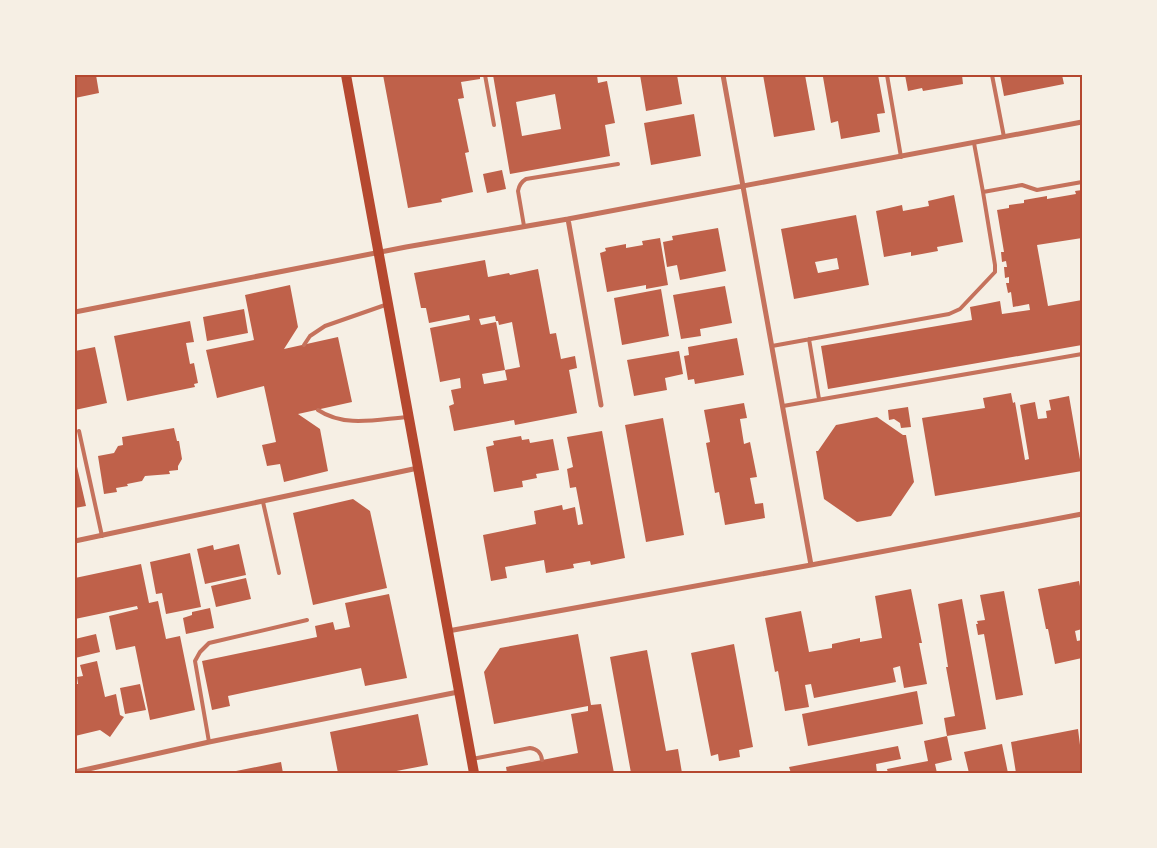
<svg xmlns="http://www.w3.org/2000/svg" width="1157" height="848" viewBox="0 0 1157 848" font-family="'Space Grotesk',sans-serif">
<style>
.building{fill:#bf614a;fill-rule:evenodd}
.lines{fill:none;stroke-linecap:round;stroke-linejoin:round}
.service{stroke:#c5725c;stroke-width:4}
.minor{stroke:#c5725c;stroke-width:5}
.secondary{stroke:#b5482f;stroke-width:10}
.neatline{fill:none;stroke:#b5482f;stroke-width:2}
</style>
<rect width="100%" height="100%" fill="#f6efe4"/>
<path class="building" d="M75 75H96L99 93 75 98Z
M383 75H480V79L461 82 464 98 458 99 469 152 465 153 473 192 441 199 442 202 408 208Z
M493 75H597L598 83 607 81 615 123 605 125 610 156 510 174ZM555 94 561 129 522 136 516 102Z
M640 75H677L682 104 646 111Z
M763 75H805L815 130 774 137Z
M837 75H878L885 113 877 114 880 132 841 139 838 121 831 123 823 77Z
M905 75H962L963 84 923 91 922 88 908 91Z
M1000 75H1062L1064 84 1004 96Z
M694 114 701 156 651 165 644 123Z
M502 170 506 189 487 193 483 174Z
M1082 190V238L1037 245 1048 306 1082 300V345L828 389 821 346 972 320 970 307 1000 301 1002 314 1030 310 1029 304 1013 307 1011 292 1008 293 1006 283H1009V277L1005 278 1004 267H1007L1006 261 1002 262 1001 252H1004L997 210 1009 208V205L1024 203V200L1047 196V199L1076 194 1075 191Z
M954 195 963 242 937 247 938 251 911 256V252L884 257 876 211 902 205 903 211 929 206 928 201Z
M856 215 869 285 794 299 781 229ZM837 258 839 269 818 273 815 262Z
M718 228 726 271 680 280 677 265 667 267 663 242 673 240 672 236Z
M660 238 668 285 646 289V285L607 292 600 253 606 251 605 248 626 244V248L643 245 642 241Z
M485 260 488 277 509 273 510 275 538 269 550 334 556 333 561 359 575 356 577 368 569 370 577 413 515 425 514 420 454 431 449 406 454 404 451 390 461 388 460 378 440 382 430 328 470 320 469 315 429 323 426 308H421L414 273ZM495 316 496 321H498L499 325 512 322 520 367 505 370 507 380 484 384 482 374 505 370 496 322 481 325 479 319Z
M290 285 298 327 284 349 338 337 352 402 298 414 320 429 328 471 284 482 280 464 267 466 262 445 276 442 264 386 217 398 206 350 254 340 245 295Z
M725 286 732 323 700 329 701 336 681 339 673 295Z
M661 289 669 336 622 345 614 298Z
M244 309 248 333 207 341 203 317Z
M190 321 194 342 186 343 190 364 194 363 198 383 194 384 195 387 127 401 114 336Z
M737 338 744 375 695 384 694 379 688 380 684 356 689 355 688 347Z
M95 347 107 403 75 410V351Z
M679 351 683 374 665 378 667 390 634 396 627 360Z
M1011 393 1013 403 1015 402 1025 460 1029 459 1020 405 1035 402 1038 419 1047 418 1046 411 1051 410 1049 400 1069 396 1082 471 935 496 922 418 985 408 983 398Z
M744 403 747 418 740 419 744 444 750 442 757 477 750 478 755 504 763 503 765 518 725 525 719 492 715 493 706 443 710 442 704 410Z
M908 407 911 427 901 428 900 423 894 419 889 420 888 410Z
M877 417 903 435H906L914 482 891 516 857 522 824 499 816 451H818L836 425Z
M663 418 684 535 646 542 625 425Z
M174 428 177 441H179L182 459 178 466V470L169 471 170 474 145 476 142 481 127 484 128 486 116 488 117 492 104 494 98 456 114 453 118 446 123 445 122 437Z
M602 431 625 558 591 565 590 561 573 564 574 568 546 573 544 560 505 567 507 578 491 581 483 535 536 524 534 511 562 505 563 510 575 507 578 525 583 524 576 487 570 488 567 469 573 467 567 437Z
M521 436 522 440 529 439 530 443 553 439 559 470 536 474 537 478 522 481 523 487 494 492 486 447 494 445 493 441Z
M75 458 86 506 75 508Z
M353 499 370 511 387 588 313 605 293 513Z
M239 544 246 575 205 584 197 549 213 545 214 550Z
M190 553 201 607 166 614 162 593 156 594 150 562Z
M141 564 149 603 158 601 166 639 180 636 195 710 150 720 135 646 116 650 109 616 138 609 137 606 75 619V578Z
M246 578 251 599 216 607 211 586Z
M1079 581 1082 597V629L1075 631 1077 641 1082 640V658L1055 664 1048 629H1046L1038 589Z
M911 589 922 643H919L927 684 904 688 900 666 893 668 896 682 814 698 811 684 805 685 809 707 785 711 778 671 775 672 765 618 801 611 809 652 832 648V644L860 638V642L882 638 875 596Z
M1004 591 1023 695 996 700 984 634 978 635 976 624H978L977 621 985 620 980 595Z
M389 594 407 678 365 686 361 668 228 696 230 706 212 710 202 661 317 637 315 626 333 622 335 630 350 627 345 603Z
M962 599 986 729 947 736 944 718 955 716 946 667H948L938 604Z
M210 608 214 628 186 634 183 618 192 615V612Z
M96 634 100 652 75 658V639Z
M578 634 591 705 601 704 614 773H507L506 767 578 753 571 714 588 711V706L494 724 484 672 500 648Z
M734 644 753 747 739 750 740 757 719 761 718 754 711 756 691 653Z
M647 650 666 751 678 749 682 773H631L610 657Z
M97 661 105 697 116 694 120 715 124 717 110 737 100 730 75 736V684H78L77 677 83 676 80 665Z
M140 684 146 710 125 714 120 688Z
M917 691 923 724 808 746 802 714Z
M418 714 428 765 386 773H338L330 732Z
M1078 729 1080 745H1082V773H1016L1011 742Z
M947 736 952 760 935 764 937 773H888L887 769 928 761 924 741Z
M1002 744 1008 773H969L964 752Z
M898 746 901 759 876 764 877 773H791L789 767Z
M281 762 283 773H231V772Z"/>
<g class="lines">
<path class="service" d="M485 75 494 125
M887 75 901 157
M992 75 1004 137
M974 143 983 192
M524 226 518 191C519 185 521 182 526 179L618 164
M809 339 819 399
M304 345 310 336 325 326 388 304
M772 346 949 314 960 309 995 272V265L983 192 1022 185 1037 190 1082 182
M783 406 1082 354
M318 410C345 428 378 419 408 417
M79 431 102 536
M263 502 279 573
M209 742 195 661 200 652 209 643 307 620
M472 759 530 748C537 749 541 752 542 760"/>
<path class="minor" d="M723 75 811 565
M568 219 601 405
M75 312 406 247 568 219 1082 122
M75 541 418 468
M448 631 811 565 1082 514
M75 772 209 742 458 692"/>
<path class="secondary" d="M346 75 474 773"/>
</g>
<rect width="1157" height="848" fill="none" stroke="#f6efe4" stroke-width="152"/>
<rect x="76" y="76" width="1005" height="696" class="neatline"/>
</svg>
